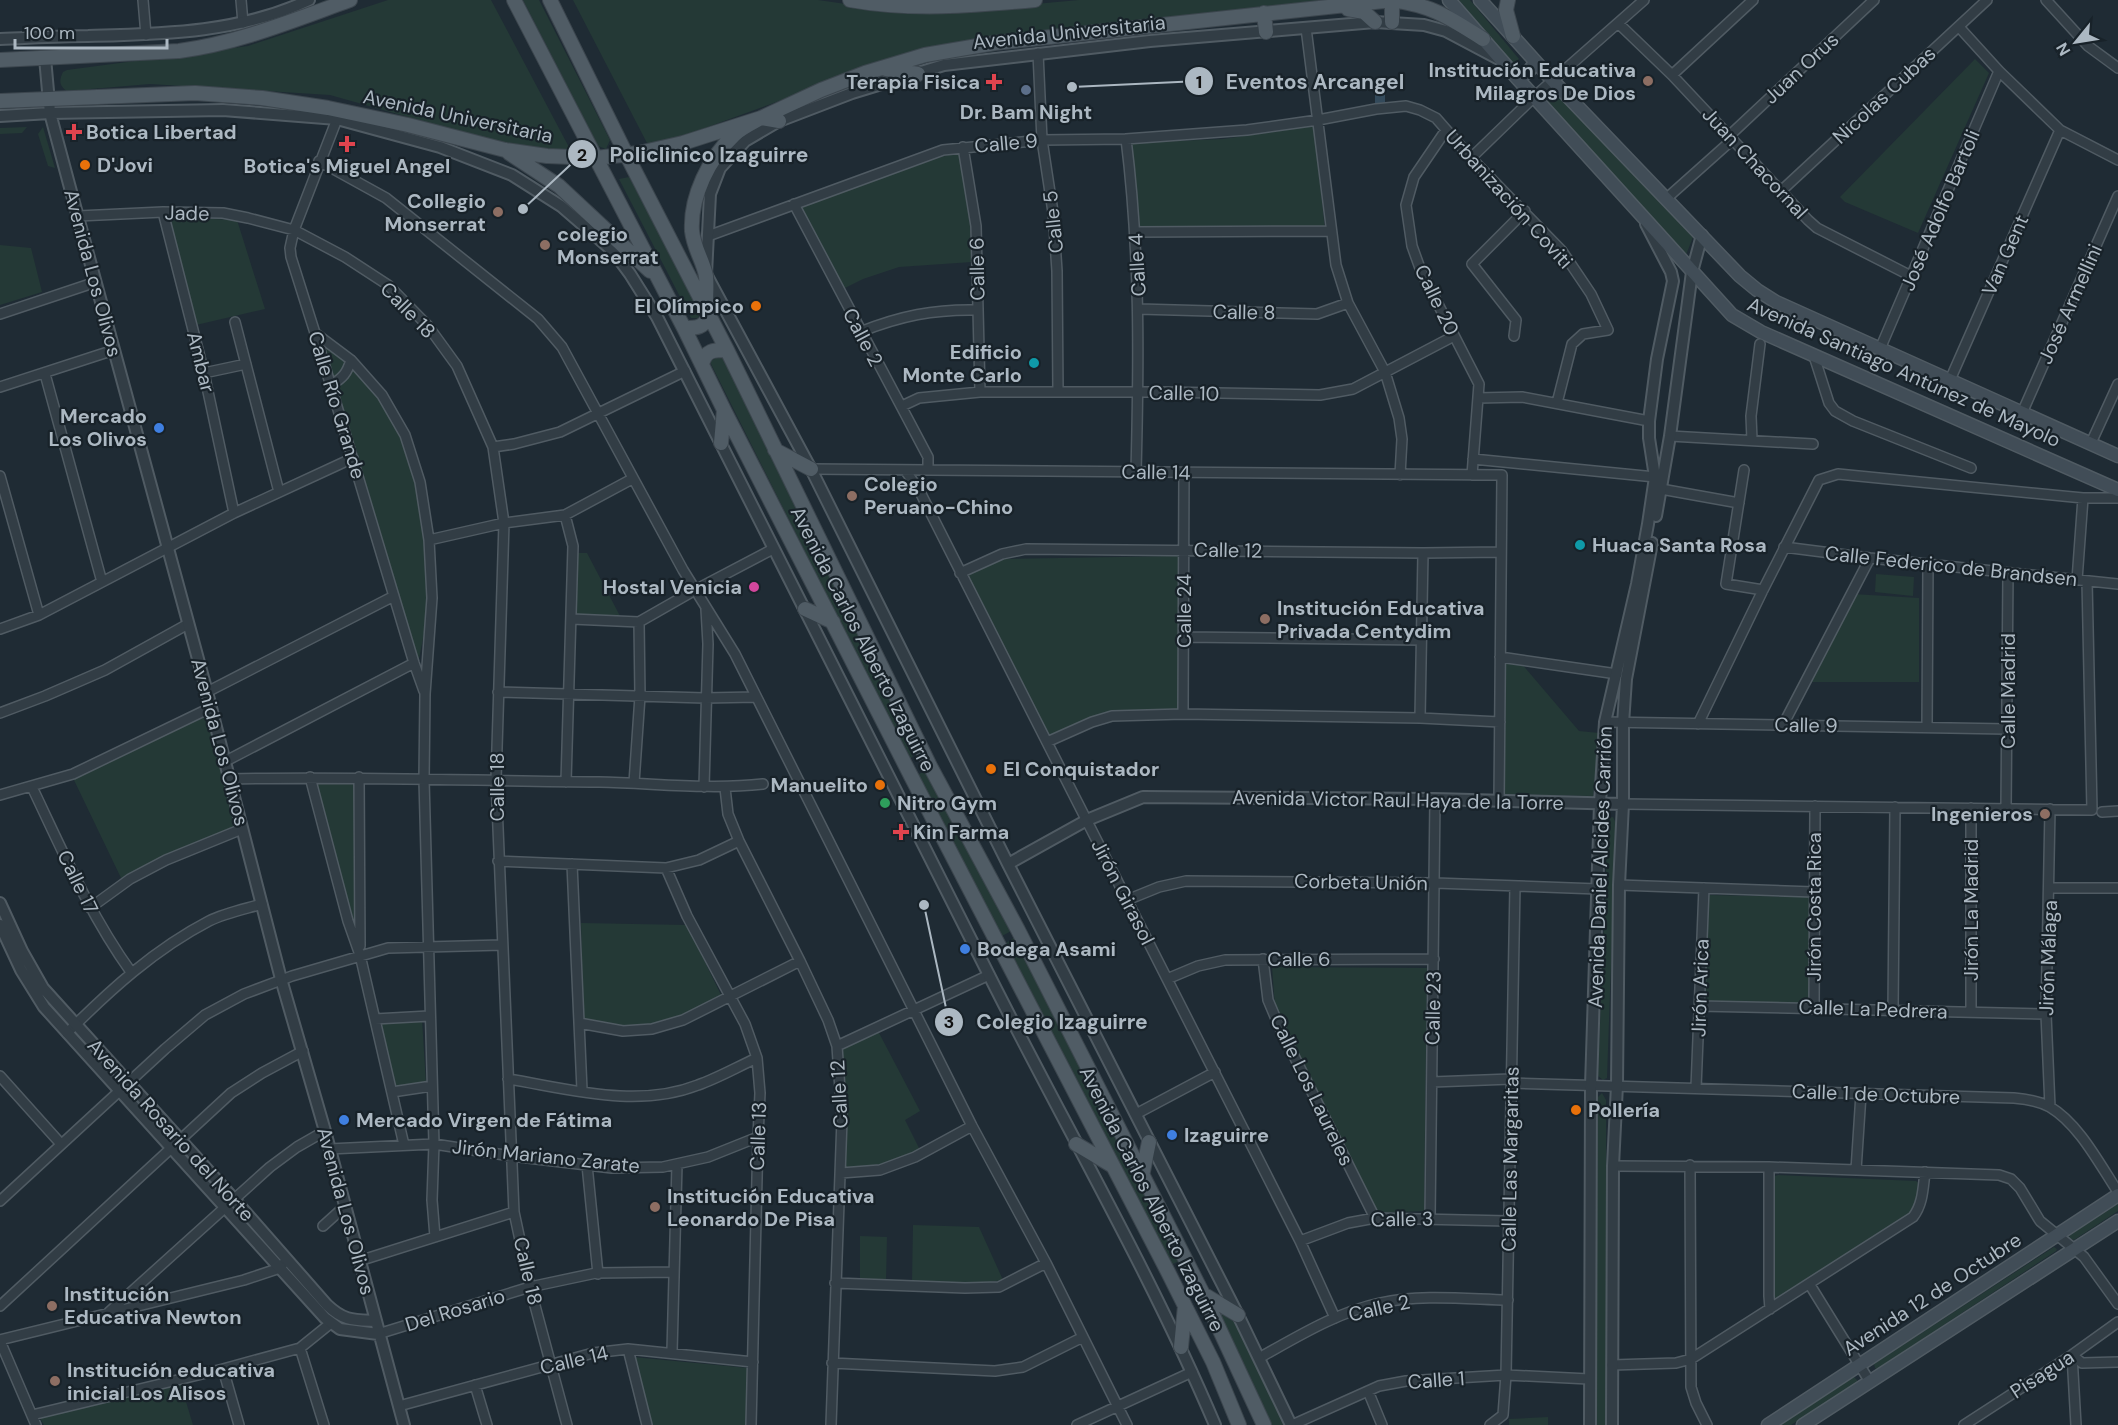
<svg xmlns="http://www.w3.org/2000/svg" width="2118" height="1425" viewBox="0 0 2118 1425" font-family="'DM Sans',sans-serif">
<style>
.green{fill:#243936}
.water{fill:#334a5b}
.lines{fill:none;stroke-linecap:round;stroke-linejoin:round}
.minor-casing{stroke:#505b63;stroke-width:12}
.tertiary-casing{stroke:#505b63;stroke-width:14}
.secondary-casing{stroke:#505b63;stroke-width:15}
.primary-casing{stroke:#3c464e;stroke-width:16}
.minor{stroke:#323d45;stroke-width:9}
.tertiary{stroke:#323d45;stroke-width:10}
.secondary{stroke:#414d57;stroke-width:12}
.primary{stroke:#505c65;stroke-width:14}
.education-dot{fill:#8d6e63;stroke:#182229;stroke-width:2}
.health-dot{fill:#e0444e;stroke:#182229;stroke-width:2}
.service-dot{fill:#5c6f8a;stroke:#182229;stroke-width:2}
.food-dot{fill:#e8710a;stroke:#182229;stroke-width:2}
.culture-dot{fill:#0f9aa8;stroke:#182229;stroke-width:2}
.shop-dot{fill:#3f7fe0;stroke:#182229;stroke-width:2}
.hotel-dot{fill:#d1479c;stroke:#182229;stroke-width:2}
.leisure-dot{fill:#2e9e5b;stroke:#182229;stroke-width:2}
.labels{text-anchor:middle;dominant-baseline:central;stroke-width:4.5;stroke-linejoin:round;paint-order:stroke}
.street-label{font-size:20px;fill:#acb8c2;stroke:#182229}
.poi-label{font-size:20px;font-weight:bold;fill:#acb8c2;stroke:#182229;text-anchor:start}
.leader{fill:none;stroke:#acb8c2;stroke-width:2}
.callout-dot{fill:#acb8c2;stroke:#182229;stroke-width:2}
.mark-label{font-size:18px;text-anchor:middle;font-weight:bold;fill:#111}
.callout-label{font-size:21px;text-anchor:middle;font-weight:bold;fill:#acb8c2;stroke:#182229;stroke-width:4.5;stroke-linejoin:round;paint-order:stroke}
</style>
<rect width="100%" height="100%" fill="#1f2b34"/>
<path class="green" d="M388 0H491L571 151 514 147 330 95 150 84 67 91C59 86 59 80 63 72L67 70 248 46Z
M523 0H539L610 140 606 149 598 146Z
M573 0H818L888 10 992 8 1079 0H1344L1145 20 853 74 683 136 648 145Z
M1459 0H1470L1519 59 1512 64Z
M1975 59 1989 73 1918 233 1845 202 1840 197Z
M1553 88 1693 237 1686 255 1541 98Z
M1314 126 1325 230 1139 228 1129 143 1223 139Z
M27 127 22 133 0 134V128Z
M43 127 55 168 48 166 38 134Z
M960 152 970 224 972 262 899 267 863 279 843 289 800 207 941 157Z
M629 177 701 312 698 318H691L619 179Z
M168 217 237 220 265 309 196 325Z
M0 245 31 248 42 292 0 305Z
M322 343C343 359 362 375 379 397 416 447 427 535 428 596 428 619 422 642 418 664Z
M719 356 722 357 920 754H915L909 760 711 364V361Z
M578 553H587L620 616 575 615Z
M1178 556 1181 711 1104 712 1053 738 1046 734 967 576 1001 559Z
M1876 574 1914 577 1913 596 1875 592Z
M1853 594 1919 598V682H1812Z
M1505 657H1516L1579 731 1599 733 1593 796 1503 794Z
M198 716 207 718 236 824 234 828C194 842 158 858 122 880L73 778 112 761Z
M925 771 1013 930 1002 936 918 778 919 774Z
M313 780 356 781 357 920 349 918Z
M1613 817 1616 823 1607 1078 1603 1080 1598 1076 1608 818Z
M1708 895 1810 897V1005L1705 1003Z
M581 923 687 925 721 995C697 1007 671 1024 644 1026 623 1028 603 1024 583 1021Z
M1015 937 1179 1261 1171 1265 1006 943Z
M1272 967 1427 968 1424 1211 1378 1213 1275 1007Z
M422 1019 426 1084 395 1088 379 1022Z
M878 1031 920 1111 905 1120 920 1150 888 1163 844 1169 845 1100 841 1048Z
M1602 1093 1606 1100 1607 1425H1595L1598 1097Z
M1778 1175 1916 1181 1920 1184 1919 1200 1906 1218 1779 1301 1773 1295 1772 1177Z
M2118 1204V1211L2074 1240 2069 1238 2070 1235Z
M913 1225 979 1227 1003 1280 984 1283 912 1281Z
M860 1236 887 1237 886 1280H860Z
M2054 1247 2057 1249 2056 1251 1877 1369 1875 1368 1874 1364Z
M1217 1310 1236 1323 1286 1425H1269Z
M633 1357 748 1368 746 1425H650Z
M1854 1377 1857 1380V1383L1791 1425H1780Z
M181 1385 193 1425H44L40 1418Z
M1548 1417V1425H1509V1419Z"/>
<path class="water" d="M1375 89H1385V103H1375Z"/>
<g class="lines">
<defs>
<path id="minor" d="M143 0 146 35
M241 0 243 23
M2046 0 2088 46 2118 68
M1619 24 1672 75 1808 220 1817 228 1911 276
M1959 27 1999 71 2060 130 2118 160
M1306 28 1336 265 1348 303 1385 372 1399 418 1402 439 1400 475
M1038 53 1042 140 1053 212 1057 271 1058 392
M1672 75 1753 0
M337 119 294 230 290 248 291 257 315 333 414 663 424 691
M1446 130 1414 177 1406 205 1412 246 1421 271 1479 384 1472 475
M1729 136 1874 0
M1126 139C1140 250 1139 360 1136 472
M963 147 976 226 980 392
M1471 158 1534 97 1644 0
M319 161 386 198 538 319 562 347 683 570 735 654 972 1126 1046 1263 1127 1425
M1781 191 1987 0
M1667 198 1732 140
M794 204 928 457V470
M163 212 204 373 234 513
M78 216 163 212 223 213 248 218 294 230 345 257 388 285 428 326 457 366 493 447 504 523 496 780 514 1212 530 1287 567 1425
M1136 232 1331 231
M708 236 943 150 1042 140 1126 139 1247 130 1318 120 1376 109 1406 106 1420 110 1436 118 1471 158 1562 251 1591 294 1608 330 1583 334 1572 344 1557 403
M1139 309 1317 314 1348 303
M0 314 96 282
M235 322 279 492
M860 332C900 316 934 309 977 310
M315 333 351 360 382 395 405 435 420 482 429 540 432 598 425 694 424 780 434 1144 432 1200 435 1237
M1514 336 1516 320 1472 264 1525 211
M1880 349 1999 71
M1814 356 1829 403 1835 411 1853 421 1971 468
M204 373 246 364
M45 374 102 582
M1950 380 2060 130
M331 385C343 378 347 373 351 360
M0 387 114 350
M1478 398 1522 397 1649 421
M902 406 919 398 980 392H1163L1320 395 1353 389 1454 336
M2022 413 2118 196
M1670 436 1813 444
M1752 440 1751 416 1760 344
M2091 443 2118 384
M493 447 514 444 560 432 685 371
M1473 459 1655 477
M811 469 1502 475 1499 801
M905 470 919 490 1300 1241 1335 1318
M1744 470 1726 584 1763 590
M0 476 39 615
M1661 489 1739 503
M565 515 573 546 566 782
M429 540 504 523 565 515 632 479
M1784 547 1870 558 2118 584
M960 573 1002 554 1026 549 1423 553 1501 552
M2077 580 2083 498
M572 619 639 622 695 590 773 549
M0 629 39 615 234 513 353 458
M1183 637 1421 640
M1500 657 1617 674
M207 692 394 596
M498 692 705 698 756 697
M0 713 45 696 105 670 188 624
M1183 714 1184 472
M1420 718 1423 553
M1605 722 2007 729
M1698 724 1763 590 1819 480 1838 474 2083 498H2118
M1783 725 1870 558
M1927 727 1928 564
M1047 742 1092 722 1112 716 1183 714 1420 718 1500 722
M224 762 414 663
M310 777 348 921 360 955 404 1145
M359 777 360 946
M229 779C353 776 476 781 599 782 654 783 708 790 763 784
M634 783 640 696 639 622
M32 787C62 850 90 915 131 972
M704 787 708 644 706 609
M725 788 728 814 739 841 800 961 828 1020 837 1046 842 1119 831 1425
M0 795 73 774 210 708
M1623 804 2092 810 2087 581
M1971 808V1012
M2006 809 2008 573
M2102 812 2118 811
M498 861 666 868 699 860 739 841
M572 864 582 1090
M666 868 687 916 745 1024 757 1058 760 1093 758 1137 751 1425
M1619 885 1814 892
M2050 888H2118
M1127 900 1159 887 1186 881 1435 883 1598 889
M90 908 130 879 166 860 242 829
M1263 959 1268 1000 1279 1026 1375 1218
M1167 979 1198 966 1225 960 1434 959
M1699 1006 2046 1014
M1814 1007 1815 806
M1893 1010 1895 807
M375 1019 429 1016
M579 1023 623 1031 652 1029 683 1020 800 961
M67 1033C110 990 155 949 209 921 225 913 245 909 262 904
M837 1046 989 975
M0 1076 61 1144
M508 1079C570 1089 637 1109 698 1085 718 1078 737 1067 757 1058
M1432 1082 1511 1079
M1511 1083 2014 1098C2026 1099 2039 1101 2050 1107 2079 1124 2100 1165 2118 1192
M1696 1088 1704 888
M392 1092 432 1086
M2050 1107 2046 1014 2050 809
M1136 1114 1215 1072
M329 1149 434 1144 511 1156 612 1168 663 1167 708 1157 758 1137
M587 1165 598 1274
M1690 1165 1691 1387 1696 1403 1707 1425
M1613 1166 1769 1167 1999 1175 2011 1179 2020 1188 2040 1221 2084 1257 2118 1304
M1769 1167V1296L1770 1309
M1856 1170 1861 1094
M841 1173 880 1170 915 1157 972 1126
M0 1201 165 1049 205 1015 244 994 292 976 388 948 502 945
M1430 1218 1435 799
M323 1226 344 1207
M1300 1241 1348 1223 1375 1218 1508 1221
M359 1261 514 1212
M835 1283 965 1288 999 1287 1046 1263
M1810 1285 1870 1382
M0 1306 231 1093 262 1073 303 1051
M109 1312 270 1167 297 1147 325 1131
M378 1334 530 1287 596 1273 674 1272
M0 1340 244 1280 280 1268 283 1264
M0 1341 36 1425
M300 1348 324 1425
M628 1349 647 1425
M672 1352 677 1164
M2072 1355 2076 1425
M2072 1355 2082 1363 2118 1362
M1259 1358C1297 1337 1337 1312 1380 1303 1421 1294 1466 1299 1508 1300
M832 1363 995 1371 1023 1367 1083 1337
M1612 1365 1676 1363 1691 1359 1913 1217C1923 1204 1923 1188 1925 1172
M223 1369 239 1425
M475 1385 487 1425
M1368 1391 1382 1425
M399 1406 593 1353 628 1349 753 1362
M32 1415 223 1369 300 1348 331 1323
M1077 1425 1192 1372
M1292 1425 1379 1386 1406 1381 1506 1375 1589 1379
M1490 1425 1503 1415 1506 1375 1515 886
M1964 1425 2072 1355 2118 1322"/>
<path id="tertiary" d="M0 39C29 38 58 36 88 36 163 34 239 33 309 0
M45 58 50 113 69 184 207 692 281 979 325 1131 404 1425
M0 116 50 113 223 110 337 119 440 147 512 175 561 206 613 251 630 274 657 317C769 537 879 759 991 979 1066 1128 1150 1272 1215 1425
M1656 516 1670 436 1692 272 1702 235
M1008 864 1087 820 1143 797 1435 799 1623 804
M0 903 22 951 43 988 233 1198 327 1305C344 1321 353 1320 375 1321
M0 925 21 970 44 1007 325 1318 340 1329 378 1334
M1291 1425 1238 1315 1008 864 811 469 706 274 710 194 720 168 745 141 779 121 852 93 944 65 1150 41 1375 22 1424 25 1446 31 1497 58
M1590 1425 1591 1086 1600 803 1605 722 1637 584 1648 524 1655 477 1649 438V421L1657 359 1673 281 1671 272 1646 224
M1612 1425 1613 1166 1617 1085 1619 885 1623 804V724L1626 679 1652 543"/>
<path id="secondary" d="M1449 0 1517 78 1732 315 1761 332 2118 490
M1480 0 1553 81 1740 276 1757 290 1776 302 2118 456
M1517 78 1528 72 1536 62
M1768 1425 2118 1195
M1803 1425 2118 1221"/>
<path id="primary" d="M514 0 684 328 724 410 911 776 1168 1272 1213 1362 1239 1425
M550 0 626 154 727 350 930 766 1018 930 1203 1294 1264 1425
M850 0C911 11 973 6 1035 0
M1508 0 1506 10 1513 36
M1348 9 1364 12 1375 22
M1264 13 1266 32
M1392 22V0C1434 6 1448 17 1483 39
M0 60 179 51C239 43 294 20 350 0
M886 69 918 74
M0 101 195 93 262 98 328 108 408 125 505 150 547 156 596 158 639 153 683 143 761 118 821 90 865 73 925 55 995 43 1393 0
M509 153 559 186 650 271
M706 304C706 295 707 285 706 276 703 260 694 249 692 231 690 197 709 158 734 135 741 128 752 123 761 118L779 121
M684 328C697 328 703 328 709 316
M702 364C706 350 713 350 727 350
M721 443 724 410
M775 450 811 469
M805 609 833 622
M1076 1144 1113 1166
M1142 1176 1149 1142
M1203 1294 1238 1315
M1181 1347 1185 1306"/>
</defs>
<use href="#minor" class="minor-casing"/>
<use href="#tertiary" class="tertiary-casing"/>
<use href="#secondary" class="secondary-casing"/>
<use href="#primary" class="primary-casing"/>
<use href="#minor" class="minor"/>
<use href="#tertiary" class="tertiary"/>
<use href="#secondary" class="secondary"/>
<use href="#primary" class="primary"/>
</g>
<g class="education-dot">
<circle cx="1648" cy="81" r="6"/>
<circle cx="498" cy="212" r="6"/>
<circle cx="545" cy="245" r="6"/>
<circle cx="852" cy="496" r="6"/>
<circle cx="1265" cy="619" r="6"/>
<circle cx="2045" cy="814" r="6"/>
<circle cx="655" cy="1207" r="6"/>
<circle cx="52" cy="1306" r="6"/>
<circle cx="55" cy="1381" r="6"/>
</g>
<g class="health-dot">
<path d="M991 73h6v6h6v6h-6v6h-6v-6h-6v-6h6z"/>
<path d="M71 123h6v6h6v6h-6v6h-6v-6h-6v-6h6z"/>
<path d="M344 135h6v6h6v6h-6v6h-6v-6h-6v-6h6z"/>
<path d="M898 823h6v6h6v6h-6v6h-6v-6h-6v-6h6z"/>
</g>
<circle class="service-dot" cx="1026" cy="90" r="6"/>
<g class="food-dot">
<circle cx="85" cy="165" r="6"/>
<circle cx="756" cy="306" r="6"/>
<circle cx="991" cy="769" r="6"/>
<circle cx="880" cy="785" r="6"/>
<circle cx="1576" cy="1110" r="6"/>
</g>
<g class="culture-dot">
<circle cx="1034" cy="363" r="6"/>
<circle cx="1580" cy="545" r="6"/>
</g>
<g class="shop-dot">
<circle cx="159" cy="428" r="6"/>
<circle cx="965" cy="949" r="6"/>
<circle cx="344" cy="1120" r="6"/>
<circle cx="1172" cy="1135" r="6"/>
</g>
<circle class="hotel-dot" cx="754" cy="587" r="6"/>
<circle class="leisure-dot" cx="885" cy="803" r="6"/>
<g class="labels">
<g class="street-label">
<text transform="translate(1069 32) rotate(-6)">Avenida Universitaria</text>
<text transform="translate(1801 68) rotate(-43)">Juan Orus</text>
<text transform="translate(1884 95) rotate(-43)">Nicolas Cubas</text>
<text transform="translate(458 116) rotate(12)">Avenida Universitaria</text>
<text transform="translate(1006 143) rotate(-5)">Calle 9</text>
<text transform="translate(1755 163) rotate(47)">Juan Chacornal</text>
<text transform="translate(1509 199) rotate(48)">Urbanización Coviti</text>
<text transform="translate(1940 210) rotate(-67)">José Adolfo Bartoli</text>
<text transform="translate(187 213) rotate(1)">Jade</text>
<text transform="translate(1053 222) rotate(-96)">Calle 5</text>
<text transform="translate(2005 255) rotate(-66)">Van Gent</text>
<text transform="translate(1137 265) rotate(-93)">Calle 4</text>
<text transform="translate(977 269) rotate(-91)">Calle 6</text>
<text transform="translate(93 273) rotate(75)">Avenida Los Olivos</text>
<text transform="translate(1437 300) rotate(64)">Calle 20</text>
<text transform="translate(2070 304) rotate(-66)">José Armellini</text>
<text transform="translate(408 310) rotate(46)">Calle 18</text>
<text transform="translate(1244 312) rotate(1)">Calle 8</text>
<text transform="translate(863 337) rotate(62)">Calle 2</text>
<text transform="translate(201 362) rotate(76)">Ambar</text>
<text transform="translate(1904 372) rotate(24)">Avenida Santiago Antúnez de Mayolo</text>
<text transform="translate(1184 393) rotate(1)">Calle 10</text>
<text transform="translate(337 405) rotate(73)">Calle Río Grande</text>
<text transform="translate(1156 472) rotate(1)">Calle 14</text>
<text transform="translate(1228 550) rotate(1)">Calle 12</text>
<text transform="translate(1951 566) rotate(6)">Calle Federico de Brandsen</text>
<text transform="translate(1184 611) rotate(-90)">Calle 24</text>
<text transform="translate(863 639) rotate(63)">Avenida Carlos Alberto Izaguirre</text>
<text transform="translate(2008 691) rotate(-90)">Calle Madrid</text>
<text transform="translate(1806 725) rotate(1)">Calle 9</text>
<text transform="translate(220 742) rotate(75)">Avenida Los Olivos</text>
<text transform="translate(497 787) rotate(-90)">Calle 18</text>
<text transform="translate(1398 800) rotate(1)">Avenida Victor Raul Haya de la Torre</text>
<text transform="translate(1600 867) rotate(-88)">Avenida Daniel Alcides Carrión</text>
<text transform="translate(78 882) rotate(64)">Calle 17</text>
<text transform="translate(1361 882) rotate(1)">Corbeta Unión</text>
<text transform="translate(1123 892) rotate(63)">Jirón Girasol</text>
<text transform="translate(1814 907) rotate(-90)">Jirón Costa Rica</text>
<text transform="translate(1971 910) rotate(-90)">Jirón La Madrid</text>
<text transform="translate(2048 958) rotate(-88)">Jirón Málaga</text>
<text x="1299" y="959">Calle 6</text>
<text transform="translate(1700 988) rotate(-88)">Jirón Arica</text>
<text transform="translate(1433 1008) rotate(-89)">Calle 23</text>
<text transform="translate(1873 1009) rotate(2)">Calle La Pedrera</text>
<text transform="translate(1312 1090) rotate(64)">Calle Los Laureles</text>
<text transform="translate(839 1094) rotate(-93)">Calle 12</text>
<text transform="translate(1876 1094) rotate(2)">Calle 1 de Octubre</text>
<text transform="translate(171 1130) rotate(48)">Avenida Rosario del Norte</text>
<text transform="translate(758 1136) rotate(-88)">Calle 13</text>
<text transform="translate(546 1156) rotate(6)">Jirón Mariano Zarate</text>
<text transform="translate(1510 1159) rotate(-89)">Calle Las Margaritas</text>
<text transform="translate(1152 1199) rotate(63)">Avenida Carlos Alberto Izaguirre</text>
<text transform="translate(346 1211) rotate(75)">Avenida Los Olivos</text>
<text transform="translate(1402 1219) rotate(-1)">Calle 3</text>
<text transform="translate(528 1271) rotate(77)">Calle 18</text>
<text transform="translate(1932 1294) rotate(-33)">Avenida 12 de Octubre</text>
<text transform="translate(1379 1308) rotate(-13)">Calle 2</text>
<text transform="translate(455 1310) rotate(-17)">Del Rosario</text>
<text transform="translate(574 1360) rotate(-13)">Calle 14</text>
<text transform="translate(2042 1374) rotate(-33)">Pisagua</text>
<text transform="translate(1436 1380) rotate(-4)">Calle 1</text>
</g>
<g class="poi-label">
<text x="1636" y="70" text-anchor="end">Institución Educativa<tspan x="1636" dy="23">Milagros De Dios</tspan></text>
<text x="980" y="82" text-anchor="end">Terapia Fisica</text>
<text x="1026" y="112" text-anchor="middle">Dr. Bam Night</text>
<text x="86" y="132">Botica Libertad</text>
<text x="97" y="165">D'Jovi</text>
<text x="347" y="166" text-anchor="middle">Botica's Miguel Angel</text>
<text x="486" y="201" text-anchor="end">Collegio<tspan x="486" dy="23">Monserrat</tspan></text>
<text x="557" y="234">colegio<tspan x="557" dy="23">Monserrat</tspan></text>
<text x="744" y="306" text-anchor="end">El Olímpico</text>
<text x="1022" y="352" text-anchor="end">Edificio<tspan x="1022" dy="23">Monte Carlo</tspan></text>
<text x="147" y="416" text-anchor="end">Mercado<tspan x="147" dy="23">Los Olivos</tspan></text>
<text x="864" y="484">Colegio<tspan x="864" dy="23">Peruano-Chino</tspan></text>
<text x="1592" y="545">Huaca Santa Rosa</text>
<text x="742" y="587" text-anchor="end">Hostal Venicia</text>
<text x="1277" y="608">Institución Educativa<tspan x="1277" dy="23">Privada Centydim</tspan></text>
<text x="1003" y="769">El Conquistador</text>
<text x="868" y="785" text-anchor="end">Manuelito</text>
<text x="897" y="803">Nitro Gym</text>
<text x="2033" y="814" text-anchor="end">Ingenieros</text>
<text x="913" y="832">Kin Farma</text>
<text x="977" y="949">Bodega Asami</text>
<text x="1588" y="1110">Pollería</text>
<text x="356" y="1120">Mercado Virgen de Fátima</text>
<text x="1184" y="1135">Izaguirre</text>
<text x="667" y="1196">Institución Educativa<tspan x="667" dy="23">Leonardo De Pisa</tspan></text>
<text x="64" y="1294">Institución<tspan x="64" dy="23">Educativa Newton</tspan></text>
<text x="67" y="1370">Institución educativa<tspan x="67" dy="23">inicial Los Alisos</tspan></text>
</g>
</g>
<path class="leader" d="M1072 87L1199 81M523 209L582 154M924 905L949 1022"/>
<g class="callout-dot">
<circle cx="1072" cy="87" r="6"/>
<circle cx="523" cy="209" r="6"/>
<circle cx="924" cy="905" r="6"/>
<circle cx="1199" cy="81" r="15"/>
<circle cx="582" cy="154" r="15"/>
<circle cx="949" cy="1022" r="15"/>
</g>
<g class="mark-label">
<text x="1199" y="88">1</text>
<text x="582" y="161">2</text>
<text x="949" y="1028">3</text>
</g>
<g class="callout-label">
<text x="1315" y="89">Eventos Arcangel</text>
<text x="709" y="162">Policlinico Izaguirre</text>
<text x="1062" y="1029">Colegio Izaguirre</text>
</g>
<g transform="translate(2076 42) rotate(240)" stroke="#182229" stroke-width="4.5" paint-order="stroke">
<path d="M0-4.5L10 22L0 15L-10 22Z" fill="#acb8c2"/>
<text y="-9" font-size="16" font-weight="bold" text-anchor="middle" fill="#acb8c2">N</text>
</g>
<path d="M15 39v9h152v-9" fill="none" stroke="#acb8c2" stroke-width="3"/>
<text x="24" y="39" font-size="18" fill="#acb8c2" stroke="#182229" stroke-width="4.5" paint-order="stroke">100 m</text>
</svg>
